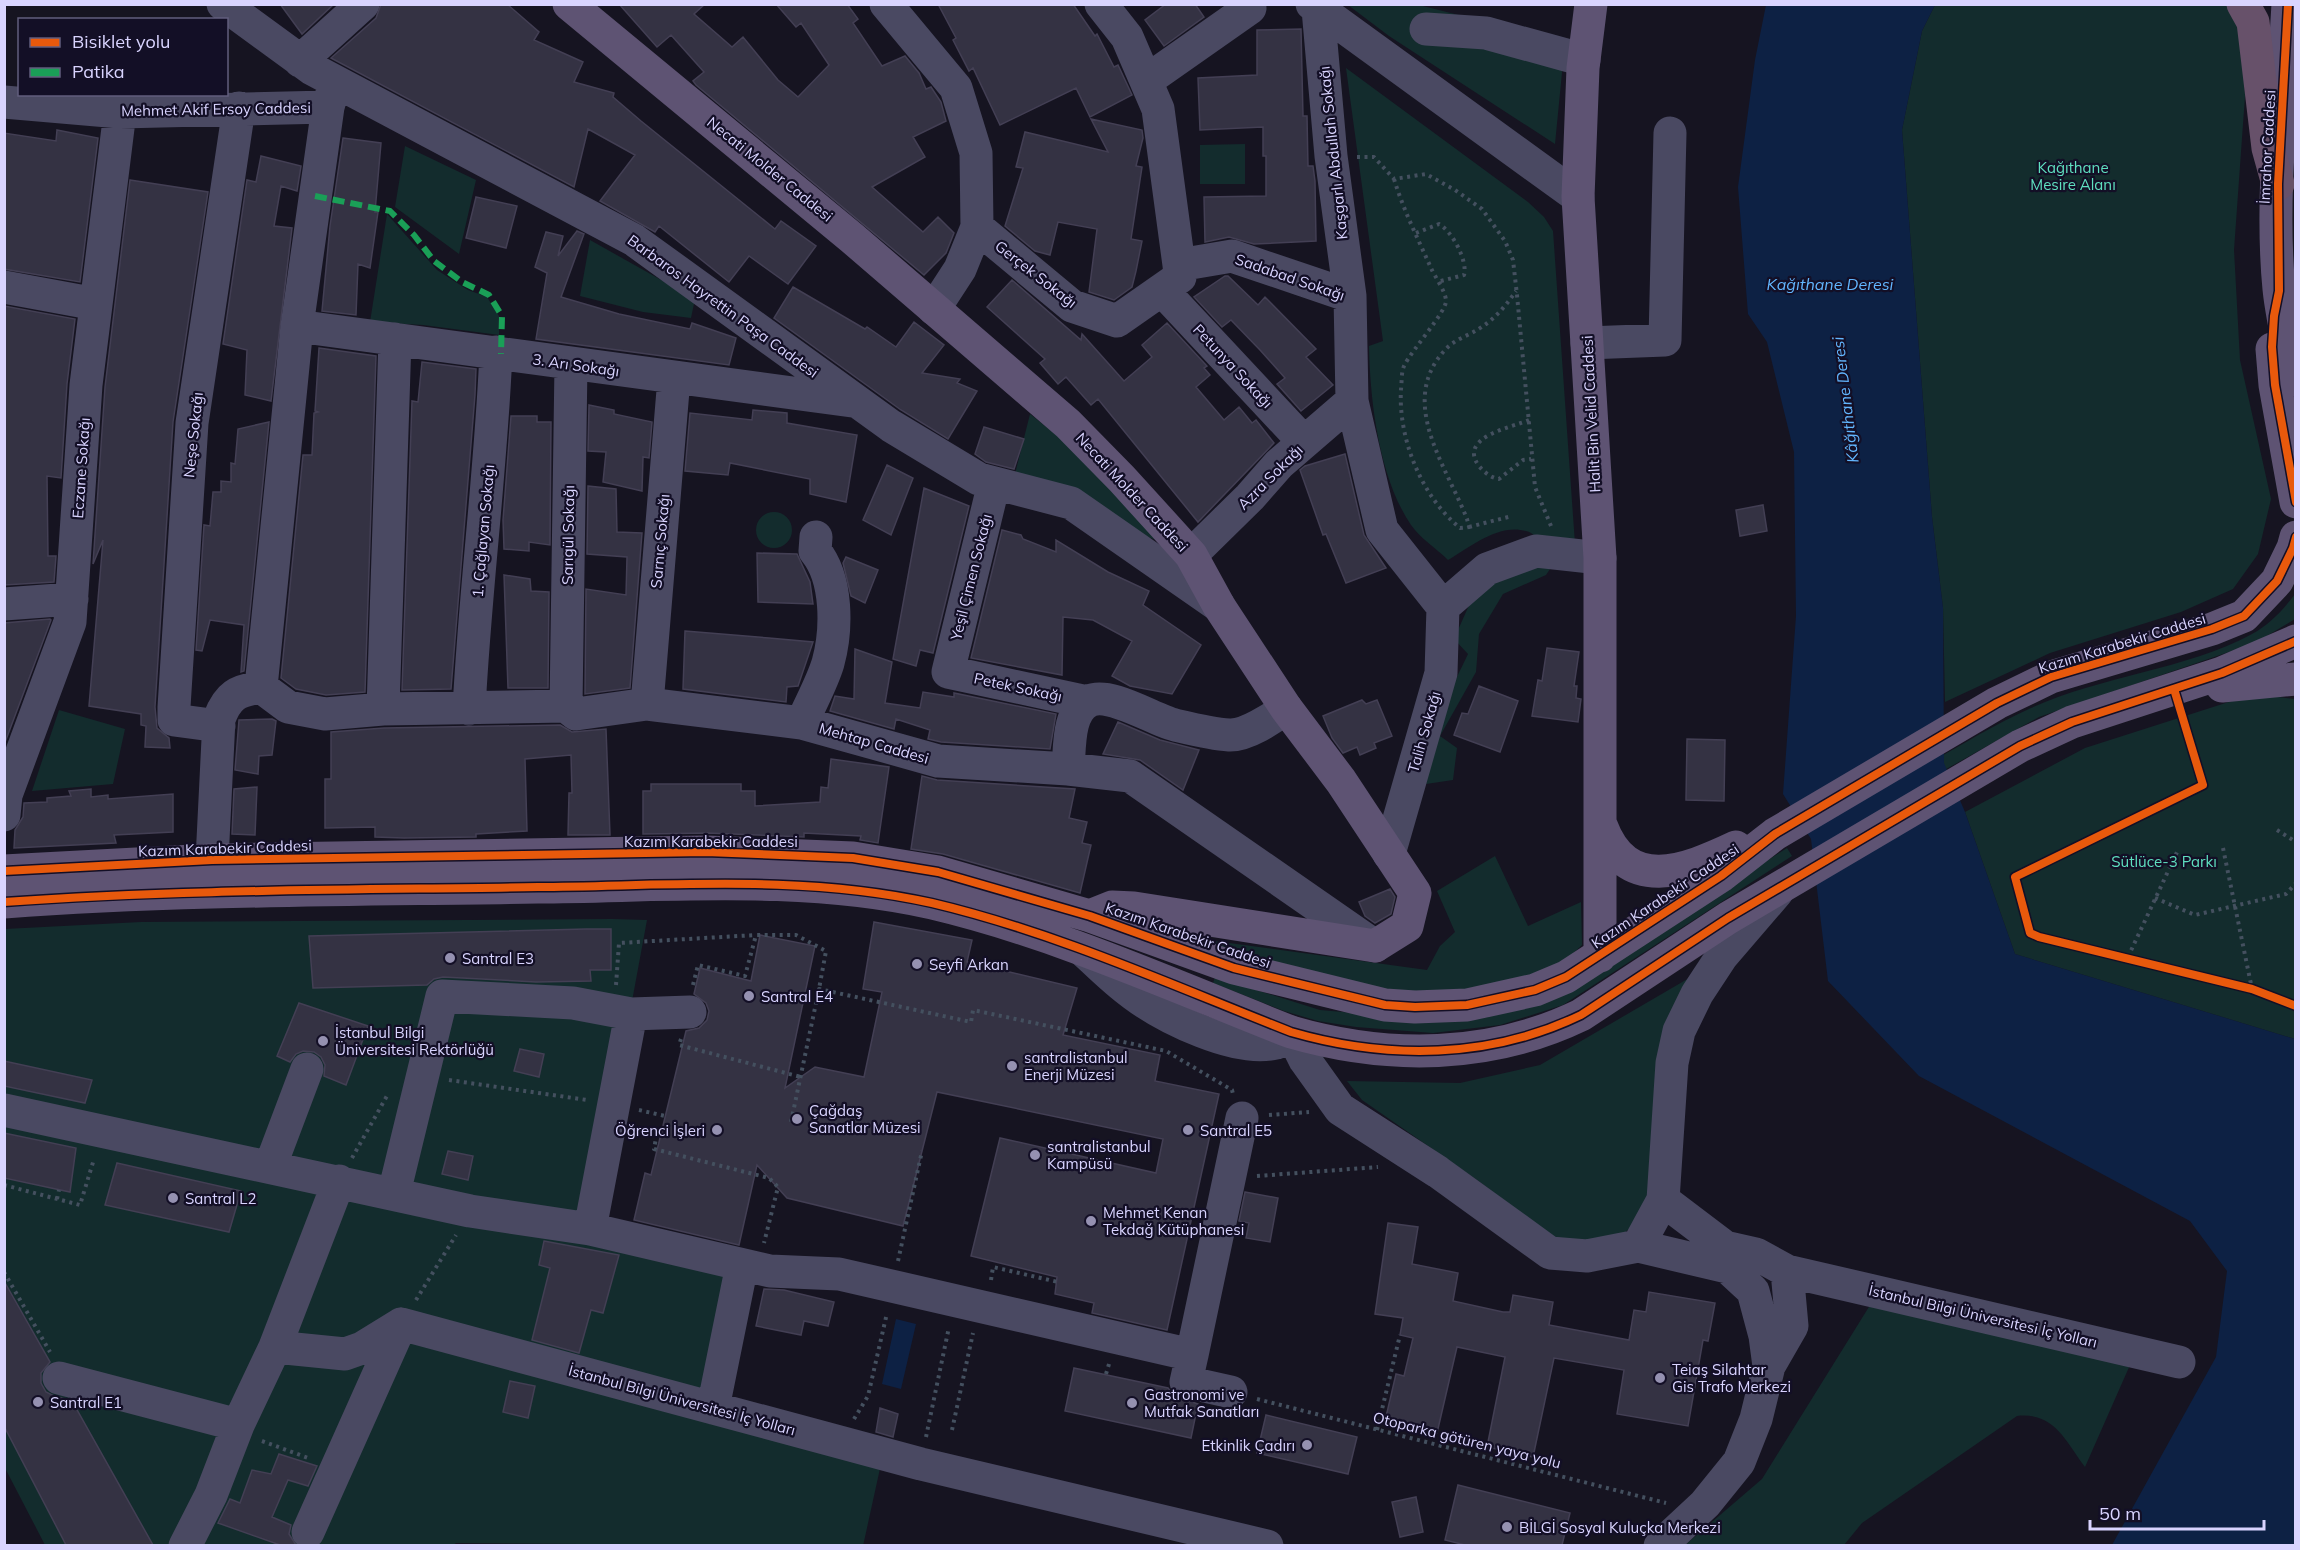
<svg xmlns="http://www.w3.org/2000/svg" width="2300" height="1550" viewBox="0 0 2300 1550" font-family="Mulish,sans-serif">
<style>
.green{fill:#132c2d}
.water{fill:#0d2144}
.building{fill:#343243;stroke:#433f54;stroke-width:1.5}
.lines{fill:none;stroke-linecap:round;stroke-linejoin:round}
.path{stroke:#44505f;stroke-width:4;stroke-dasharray:3 4.5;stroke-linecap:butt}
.minor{stroke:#4a4962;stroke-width:33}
.major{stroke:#5e5373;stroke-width:33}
.highway{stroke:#67516a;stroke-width:33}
.quiet{stroke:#1a9f57;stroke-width:6;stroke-dasharray:12 6;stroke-linecap:butt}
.cycleway-casing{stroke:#130f26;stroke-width:11}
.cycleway{stroke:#e8590c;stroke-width:8}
.poi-dot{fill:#9591b1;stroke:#130f26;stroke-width:2}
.labels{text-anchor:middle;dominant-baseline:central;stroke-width:4.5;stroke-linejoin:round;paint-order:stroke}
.street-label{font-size:15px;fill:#d9d4ff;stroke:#130f26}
.park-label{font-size:15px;fill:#5fe0c0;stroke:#130f26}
.poi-label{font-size:15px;fill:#d9d4ff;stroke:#130f26;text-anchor:start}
.water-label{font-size:16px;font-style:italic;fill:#62b6ff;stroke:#130f26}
</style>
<rect width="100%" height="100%" fill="#161421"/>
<path class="green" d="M1348 5H1419L1565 42 1555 144 1389 36Z
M1935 5H2229L2242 24 2245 96 2234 250 2240 360 2271 499 2258 554 2233 589 2181 612 2050 653 1945 702 1943 608 1932 517 1902 130 1922 31Z
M1346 68 1528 202 1544 217 1553 231 1575 544 1545 545C1539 541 1533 532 1526 531 1499 523 1470 547 1448 560 1437 549 1420 538 1411 525 1379 478 1370 401 1369 346L1383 341Z
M1245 144V184H1200V145Z
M405 146 476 180 459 254 395 207Z
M387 214 437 270 468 290 487 297 499 316V335L423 325 370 322Z
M590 240 695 299 691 318 643 312 580 296Z
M1030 414 1087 459 1160 541 1110 525 1013 482Z
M756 530a18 18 0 1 1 36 0a18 18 0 1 1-36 0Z
M1554 563 1546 575 1503 594 1479 634 1476 672 1440 736 1457 748 1453 780 1426 784 1440 712 1468 654 1454 639 1470 603 1491 578Z
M2295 594V619L2255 643 2039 717 1932 777 1926 765C1960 746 1995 724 2031 708 2101 676 2185 670 2252 634 2270 624 2283 610 2295 594Z
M2271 696 2295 699V1039L2015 954 1965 812 2085 748 2235 700Z
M59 710 125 729 113 784 32 791Z
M1787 848 1792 856 1563 1005 1500 1025 1433 1033 1356 1027 1318 1021 1284 1011 1213 983 1215 977 1320 1010 1435 1020 1714 894Z
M1495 856 1528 926 1581 902 1582 945 1555 971 1463 992 1410 993 1356 988 1208 944 1207 940 1427 970 1440 946 1455 932 1437 891Z
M612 919 647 920 590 1229 742 1265 713 1408 881 1464 863 1546 456 1543 452 1546 45 1545 5 1468V929L141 922Z
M1696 974 1652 1190C1632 1236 1622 1238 1577 1255L1477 1180 1362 1100 1347 1081 1460 1083 1540 1065Z
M1872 1302 2130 1365 2085 1467C2065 1440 2054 1412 2017 1416L1862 1523 1844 1545 1684 1546 1762 1479Z"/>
<path class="water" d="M1766 5H1935L1922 31 1902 130 1932 517 1943 608 1944 763 1965 812 2015 954 2295 1039V1545H2112L2216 1357 2227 1271 2190 1221 1919 1076 1828 981 1811 839 1783 794 1796 616 1794 452 1767 342 1748 314 1738 187 1755 60Z
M896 1319 916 1324 901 1389 882 1384Z"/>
<path class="building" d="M280 4H334L302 34Z
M381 4H507L539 32 534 40 583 62 574 82 614 93 613 97 641 121 775 229 781 221 816 246 788 284 749 256 729 282 659 226 655 232 600 201 635 155 588 129 574 187 331 58 376 18Z
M619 4H705L694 14 732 47 743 37 778 80 798 97 829 65 801 23 796 27 776 4H847L858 19 853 23 882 66 905 56 919 73 926 89 931 87 941 102 946 121 913 137 925 157 872 187 923 232 938 217 954 233 946 253 924 275 696 85 693 81 704 72 671 35 657 47Z
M938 4H1073L1095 36 1097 34 1114 67 1118 65 1132 95 1090 117 1076 88 1000 125 973 68 969 71 953 40 956 38Z
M1166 4H1195L1204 17 1164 46 1145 20Z
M1301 29 1303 116H1307L1308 166H1313L1315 181 1316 241 1254 244 1229 237 1205 242 1204 197 1266 196V156H1263V127L1200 130 1198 78 1257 75V30Z
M1091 119 1142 130 1143 138 1136 166 1142 167 1131 239 1142 241 1136 271 1132 287 1114 300 1089 292 1097 229 1058 222 1050 255 1035 251 1005 226 1023 168 1016 167 1025 132 1108 152Z
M57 130 98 138 80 282 4 269V133L56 141Z
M343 138 381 143 375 212H378L370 268 358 264 356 315 322 311 330 226Z
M261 156 301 166 297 191 281 186 274 226 292 228 271 401 245 395 247 350 223 344 247 180 256 182Z
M130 180 208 192 173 422 155 707 157 728 169 738 170 748 145 747 146 726 141 725V714L89 706 103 540 93 564 105 387Z
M476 197 517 206 506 248 466 238Z
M577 231 584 234 561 297 619 314 690 329 692 323 736 338 729 365 536 339 547 273 535 267 546 232 563 236 558 256Z
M1225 276H1228L1258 305 1265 297 1316 349 1306 357 1333 385 1301 411 1277 384 1285 378 1260 350 1231 320 1222 327 1194 297Z
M1012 280 1081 340 1082 334 1124 381 1152 357 1142 345 1167 323 1207 366 1204 368 1210 375 1196 387 1224 420 1239 407 1252 423 1256 420 1274 443 1198 522 1098 399 1091 405 1066 377 1058 384 1040 363 1045 359 987 307Z
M793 287 865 329 867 327 896 347 914 322 944 345 922 373 960 379 957 383 977 391 948 439 901 410 774 318Z
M4 306 75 319 67 384 61 478 47 476 48 556H56L54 582 4 585Z
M319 348 376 356 365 692 326 695 296 689 281 678 303 455H312L314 413 318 412 315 411Z
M422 362 476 369 475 395 451 689 402 690 412 401 418 402Z
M589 405 614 410V414L652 422 649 458 643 457 642 491 603 482 606 452 588 451Z
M753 410 787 413V423L857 435 846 502 810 494V479L730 463 728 475 685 471 690 413 752 420Z
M511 416H537V422H551L550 545 529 542V551L504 549 503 520Z
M269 422 244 671 241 672 244 625 210 620 202 651 196 650 204 525 210 526 213 492H221V481L231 482V463L235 464 238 429Z
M984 427 1024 439 1014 469 986 462 975 454Z
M1345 454 1364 535 1386 568 1346 583 1326 534 1323 535 1300 470 1305 466Z
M887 465 913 478 891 535 863 520Z
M588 486 616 489 617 532 642 533 630 688 585 694 586 589 626 595 627 557 587 554Z
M924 488 969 506 933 653 920 650 916 666 893 659Z
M1763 505 1767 531 1740 536 1736 510Z
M1002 530 1021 535 1023 539 1056 552V540L1108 572 1149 591 1143 605 1201 645 1172 694 1130 686 1112 676 1132 641 1093 620 1063 617 1062 675 971 658Z
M757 553 797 554 810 582 813 604 758 602Z
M846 557 878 570 865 603 851 596 843 563Z
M504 575 530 579 531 591 549 592 548 688H508Z
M50 619 51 620 4 745V623Z
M685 631 769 638 813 642 798 686 787 687 786 702 683 689Z
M1547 648 1579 652 1574 686H1577L1576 698 1581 699 1578 722 1532 716 1538 680 1542 681Z
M855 649 892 662 885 703 920 708 923 692 954 697V693L1056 714 1050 749 941 742 928 739 930 730 896 719 894 729 830 711 835 696 854 699Z
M1479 686 1518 701 1500 752 1454 735 1462 713 1468 714Z
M1362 700 1366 704 1377 700 1392 736 1374 743 1376 748 1360 755 1357 747 1343 753 1332 738 1323 716Z
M272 719 276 721 272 755 259 756 258 774 235 770 239 720Z
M1118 722 1160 740 1199 750 1183 790 1140 760 1103 754Z
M560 725 572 732 606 729 610 835H568L569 793H572L571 755 525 759 527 831 476 834V837L404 838 375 837V827L325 828V779H331V732L384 728Z
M1687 739 1725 740 1724 801 1686 800Z
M831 759 889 767 878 843 860 840 861 836 804 833V837L707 833 643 834V791H651V784H741V791H755V806L820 802 821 787 828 788Z
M922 776 937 780 1075 789 1069 818 1087 822 1082 843 1091 845 1080 893 943 854 911 849Z
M257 787 255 835 232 834 234 789Z
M91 789V797L108 795V799L173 794V832L114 835 116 843 14 848 15 830 23 817 24 803 47 802V798L71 796 69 791Z
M1390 889 1395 897 1391 914 1375 923 1365 916 1359 902Z
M874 922 972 940 967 962 1077 988 1063 1035 1160 1055 1155 1081 1219 1094 1167 1330 1092 1313 1094 1303 1055 1294 1057 1277 971 1256 1000 1138 1156 1173 1163 1139 937 1092 903 1226 787 1198 757 1165 739 1245 634 1220 645 1173 651 1175 686 1031 699 1028 707 1020 709 1011 706 1003 694 994 700 968 751 981 760 935 815 946 785 1088 815 1067 864 1077 882 992 863 989Z
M586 929H611V970H590L591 981 536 982 443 977 434 979 427 985 313 988 309 936Z
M299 1003 368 1026 346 1085 324 1076 325 1065 321 1057 314 1052 303 1051 296 1054 290 1062 277 1056Z
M520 1049 544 1054 539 1077 514 1071Z
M4 1061 92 1080 85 1103 4 1086Z
M4 1133 76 1148 70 1192 4 1178Z
M448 1151 473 1156 468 1180 442 1174Z
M117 1163 241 1191 229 1232 105 1205Z
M1245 1192 1278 1198 1270 1242 1246 1238 1249 1223 1239 1221Z
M1388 1223 1418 1227 1412 1264 1458 1273 1453 1301 1503 1312H1510L1513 1295 1553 1302 1549 1325 1629 1340 1634 1310 1646 1312 1649 1292 1715 1303 1708 1341 1703 1340 1688 1426 1617 1414 1624 1370 1554 1358 1533 1457 1487 1447 1505 1357 1457 1347 1437 1433 1385 1421 1396 1374 1404 1376 1413 1338 1400 1335 1403 1318 1375 1314Z
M544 1241 619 1255 603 1313 591 1310 579 1353 532 1340 550 1268 539 1265Z
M4 1281 50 1362 41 1373V1383L46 1392 54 1396 72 1401 153 1545H66L4 1426Z
M764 1289 784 1290 834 1302 828 1326 804 1321 801 1335 756 1326Z
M1074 1368 1168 1388 1174 1396 1198 1404 1191 1438 1065 1411Z
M510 1381 535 1386 528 1418 503 1412Z
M880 1408 898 1414 893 1437 876 1432Z
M1266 1415 1357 1437 1348 1474 1257 1453Z
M279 1454 317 1466 308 1486 288 1480 272 1517 291 1525 289 1534 296 1545H280L218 1523 230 1499 240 1503 252 1470 271 1474Z
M1458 1485 1570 1513 1562 1545H1465L1445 1540Z
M1416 1497 1423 1532 1400 1537 1392 1502Z"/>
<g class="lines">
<path class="path" d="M1357 157H1374L1394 179 1426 174 1455 190 1482 209 1505 241 1513 260 1517 295 1535 487 1551 526
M1394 179C1403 209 1418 239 1431 268 1435 277 1446 292 1446 301 1446 312 1411 351 1404 366 1401 373 1402 382 1401 389 1398 438 1421 496 1460 528L1469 527 1467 519C1447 467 1396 401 1446 349 1454 340 1467 336 1477 330 1494 320 1505 307 1516 291
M1416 233 1439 224C1452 231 1468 261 1464 275L1437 282
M1529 420C1513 427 1457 437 1479 466 1484 472 1491 478 1499 479L1523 460 1531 459
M1469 527 1512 516
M2294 755H2296
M2277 830 2296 842
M2223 848 2252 989
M2155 898 2195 915 2286 894 2296 883
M2128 957 2178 850
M616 985 619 943 756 935
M693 985 698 965 745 976 756 935H796L826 951 819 989
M681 1039 679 1045 801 1077
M449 1080 587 1100
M639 1110 665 1116
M1269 1115 1309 1112
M791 1122 819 989 971 1022 973 1010 1166 1051 1232 1090 1233 1094
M636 1129 657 1133 654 1149 769 1178 778 1187 764 1243
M352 1158 388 1094
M1257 1176 1378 1167
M4 1185 80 1205 94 1159
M57 1199 59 1190
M898 1261 922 1151
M4 1272 50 1352
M991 1280 993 1267 1058 1282
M416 1300 456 1235
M1106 1374 1109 1364
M1257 1399 1666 1503
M854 1419 868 1396 887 1313
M952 1430 973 1333
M1377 1430 1400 1335
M926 1437 949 1327
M262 1441 311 1459"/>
<path class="minor" d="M223 4 312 69 634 240 891 426 979 479 1071 503 1219 606
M886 4 956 88 976 153 977 227 960 269 934 309
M1101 4 1127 37 1158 109 1179 265 1232 256 1350 296 1352 401 1382 530 1443 607 1487 569 1536 551 1600 558
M1312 4 1578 197
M1318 9 1331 156 1350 296
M1426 29 1486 33 1584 60
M300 61 363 4
M1146 81 1250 8
M4 102 120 112 328 107 334 86
M977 227 1072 306 1117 321 1180 277 1179 265
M4 287 96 304
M1162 290 1304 442
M297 326 852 401
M1587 343 1665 340 1670 133
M994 483 948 672 1087 702
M1191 555 1250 497 1279 464 1352 401
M4 604 72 599
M261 687 288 707 325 714 383 709 566 706 576 714 647 704 802 723 938 761 1068 769 1130 776 1375 946
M647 704 674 378
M566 706 571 364
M383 709 395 339
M469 709C475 590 491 471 496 352
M802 723C810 704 822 683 828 663 837 630 838 579 815 551L816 537
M219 726 174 720V707L192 423 239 108
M1068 769C1070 748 1067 712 1089 701 1110 691 1154 720 1175 725 1192 729 1212 734 1229 735 1246 736 1273 718 1286 708
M4 815 6 795 70 622 86 385 120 112
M1389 854 1441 673 1443 607
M212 860 219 719C228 695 237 691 261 687L297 326 328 107
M1084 951C1100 966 1116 982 1133 994 1165 1018 1236 1053 1276 1043 1282 1041 1287 1036 1291 1032L1305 1060 1340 1109 1438 1172 1550 1253 1587 1256 1638 1246 1727 1267 1753 1291 1765 1336 1769 1366
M4 1110 470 1211 590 1229 770 1271 839 1274 1192 1355 1186 1382 1231 1392
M270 1167 307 1069
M339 1181 275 1347 345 1354 362 1348 401 1324 921 1464 1267 1546
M394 1193 442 996 573 1003 631 1014 690 1012
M1663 1200 1725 1247 1756 1254 1787 1271 2179 1362
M590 1229 631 1014
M1638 1246 1663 1200 1672 1063 1679 1031 1697 994 1722 956 1777 892
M1192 1355 1242 1118
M59 1378 238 1425
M713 1408 742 1265
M308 1532 401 1324
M185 1546 211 1495 238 1425 275 1347
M1660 1546 1705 1504 1739 1462 1756 1419 1769 1366 1792 1326 1787 1271"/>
<path class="major" d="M569 4 852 238 1068 424 1122 479 1191 555 1219 606 1286 708 1341 781 1415 893 1407 926 1375 946 1134 908 1112 907 1092 915
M1591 4 1583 68 1578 197 1600 558V956
M2288 4C2283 98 2270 196 2279 289 2282 319 2290 350 2296 380
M2272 349 2275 385 2296 502
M2222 686 2296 679
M1601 825C1627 895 1685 871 1736 847
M4 871 212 860 706 852 853 858 938 872 1090 916 1234 968 1385 1005 1415 1007 1467 1005 1535 990 1566 977 1721 876 1775 834 1997 703 2051 677 2212 629 2244 616 2277 581 2293 548 2296 537
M4 902C182 889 360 890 538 887 669 886 803 874 932 903 1055 932 1174 986 1291 1032 1388 1060 1490 1059 1581 1015L1728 918 2020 746 2072 722 2222 673 2296 641"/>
<path class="highway" d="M2243 4 2253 22 2268 148 2278 184"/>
<path class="quiet" d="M315 196 390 211 414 235 434 261 462 282 489 295 502 316 501 354"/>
<defs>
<path id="cycleway" d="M2288 4 2278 184 2279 291 2274 316 2272 347 2275 385 2296 502
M2174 689 2203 785 2015 877 2030 933 2039 937 2252 989 2296 1006
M4 871 212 860 706 852 853 858 938 872 1090 916 1234 968 1385 1005 1415 1007 1467 1005 1535 990 1566 977 1721 876 1775 834 1997 703 2051 677 2212 629 2244 616 2277 581 2293 548 2296 537
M4 902C182 889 360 890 538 887 669 886 803 874 932 903 1055 932 1174 986 1291 1032 1388 1060 1490 1059 1581 1015L1728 918 2020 746 2072 722 2222 673 2296 641"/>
</defs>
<use href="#cycleway" class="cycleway-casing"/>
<use href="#cycleway" class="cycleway"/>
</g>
<g class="poi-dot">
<circle cx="450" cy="958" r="6"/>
<circle cx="917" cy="964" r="6"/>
<circle cx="749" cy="996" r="6"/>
<circle cx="323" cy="1041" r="6"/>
<circle cx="1012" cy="1066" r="6"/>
<circle cx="797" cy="1119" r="6"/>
<circle cx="717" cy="1130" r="6"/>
<circle cx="1188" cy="1130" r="6"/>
<circle cx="1035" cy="1155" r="6"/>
<circle cx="173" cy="1198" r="6"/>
<circle cx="1091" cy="1221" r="6"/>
<circle cx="1660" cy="1378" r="6"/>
<circle cx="38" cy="1402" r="6"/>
<circle cx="1132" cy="1403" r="6"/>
<circle cx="1307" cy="1445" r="6"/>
<circle cx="1507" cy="1527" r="6"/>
</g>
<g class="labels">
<g class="street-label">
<text transform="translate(216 109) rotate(-1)">Mehmet Akif Ersoy Caddesi</text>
<text transform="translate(2267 147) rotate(-87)">İmrahor Caddesi</text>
<text transform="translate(1333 153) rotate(-96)">Kaşgarlı Abdullah Sokağı</text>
<text transform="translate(770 169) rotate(39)">Necati Molder Caddesi</text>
<text transform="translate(1036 274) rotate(38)">Gerçek Sokağı</text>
<text transform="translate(1290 277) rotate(19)">Sadabad Sokağı</text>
<text transform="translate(723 306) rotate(36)">Barbaros Hayrettin Paşa Caddesi</text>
<text transform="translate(576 365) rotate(8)">3. Arı Sokağı</text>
<text transform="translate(1233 366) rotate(47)">Petunya Sokağı</text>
<text transform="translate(1591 414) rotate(-93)">Halit Bin Velid Caddesi</text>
<text transform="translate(193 435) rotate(-84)">Neşe Sokağı</text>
<text transform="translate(81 468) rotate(-86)">Eczane Sokağı</text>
<text transform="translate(1270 477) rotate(-45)">Azra Sokağı</text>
<text transform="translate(1132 492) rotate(47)">Necati Molder Caddesi</text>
<text transform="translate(483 531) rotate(-85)">1. Çağlayan Sokağı</text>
<text transform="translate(568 535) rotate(-89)">Sarıgül Sokağı</text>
<text transform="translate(660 541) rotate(-85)">Sarnıç Sokağı</text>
<text transform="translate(971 577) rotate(-76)">Yeşil Çimen Sokağı</text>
<text transform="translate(2122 643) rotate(-17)">Kazım Karabekir Caddesi</text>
<text transform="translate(1018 687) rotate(12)">Petek Sokağı</text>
<text transform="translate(1424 732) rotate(-74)">Talih Sokağı</text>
<text transform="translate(874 743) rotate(16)">Mehtap Caddesi</text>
<text x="711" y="841">Kazım Karabekir Caddesi</text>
<text transform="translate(225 848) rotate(-2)">Kazım Karabekir Caddesi</text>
<text transform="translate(1665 896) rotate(-34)">Kazım Karabekir Caddesi</text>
<text transform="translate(1188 935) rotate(19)">Kazım Karabekir Caddesi</text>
<text transform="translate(1983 1316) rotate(13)">İstanbul Bilgi Üniversitesi İç Yolları</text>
<text transform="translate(682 1400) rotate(15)">İstanbul Bilgi Üniversitesi İç Yolları</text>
<text transform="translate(1467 1440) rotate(14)">Otoparka götüren yaya yolu</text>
</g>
<g class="park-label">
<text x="2073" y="167">Kağıthane<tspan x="2073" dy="17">Mesire Alanı</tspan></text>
<text x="2164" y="861">Sütlüce-3 Parkı</text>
</g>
<g class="poi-label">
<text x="462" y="958">Santral E3</text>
<text x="929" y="964">Seyfi Arkan</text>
<text x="761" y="996">Santral E4</text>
<text x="335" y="1032">İstanbul Bilgi<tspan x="335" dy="17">Üniversitesi Rektörlüğü</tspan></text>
<text x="1024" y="1057">santralistanbul<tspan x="1024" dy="17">Enerji Müzesi</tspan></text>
<text x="809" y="1110">Çağdaş<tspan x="809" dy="17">Sanatlar Müzesi</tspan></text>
<text x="705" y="1130" text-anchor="end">Öğrenci İşleri</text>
<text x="1200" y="1130">Santral E5</text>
<text x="1047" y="1146">santralistanbul<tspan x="1047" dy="17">Kampüsü</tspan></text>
<text x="185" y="1198">Santral L2</text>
<text x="1103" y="1212">Mehmet Kenan<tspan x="1103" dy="17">Tekdağ Kütüphanesi</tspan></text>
<text x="1672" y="1369">Teiaş Silahtar<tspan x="1672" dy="17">Gis Trafo Merkezi</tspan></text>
<text x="1144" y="1394">Gastronomi ve<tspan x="1144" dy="17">Mutfak Sanatları</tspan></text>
<text x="50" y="1402">Santral E1</text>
<text x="1295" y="1445" text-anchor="end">Etkinlik Çadırı</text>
<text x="1519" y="1527">BİLGİ Sosyal Kuluçka Merkezi</text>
</g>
<g class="water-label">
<text x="1830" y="284">Kağıthane Deresi</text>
<text transform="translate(1845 400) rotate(-97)">Kâğıthane Deresi</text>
</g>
</g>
<rect width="2300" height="1550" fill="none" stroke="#d9d4ff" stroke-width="12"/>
<rect x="18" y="18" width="210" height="78" fill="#130f26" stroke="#625e7d" stroke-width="1.5"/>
<rect x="30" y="38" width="30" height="9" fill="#e8590c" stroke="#625e7d" stroke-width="1.5"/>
<text x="72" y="48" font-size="18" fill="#d9d4ff">Bisiklet yolu</text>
<rect x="30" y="68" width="30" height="9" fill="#1a9f57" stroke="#625e7d" stroke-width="1.5"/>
<text x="72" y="78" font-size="18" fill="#d9d4ff">Patika</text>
<path d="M2090 1520v9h174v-9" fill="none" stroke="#d9d4ff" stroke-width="3"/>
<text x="2099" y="1520" font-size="18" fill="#d9d4ff" stroke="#130f26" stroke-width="4.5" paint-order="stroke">50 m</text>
</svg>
